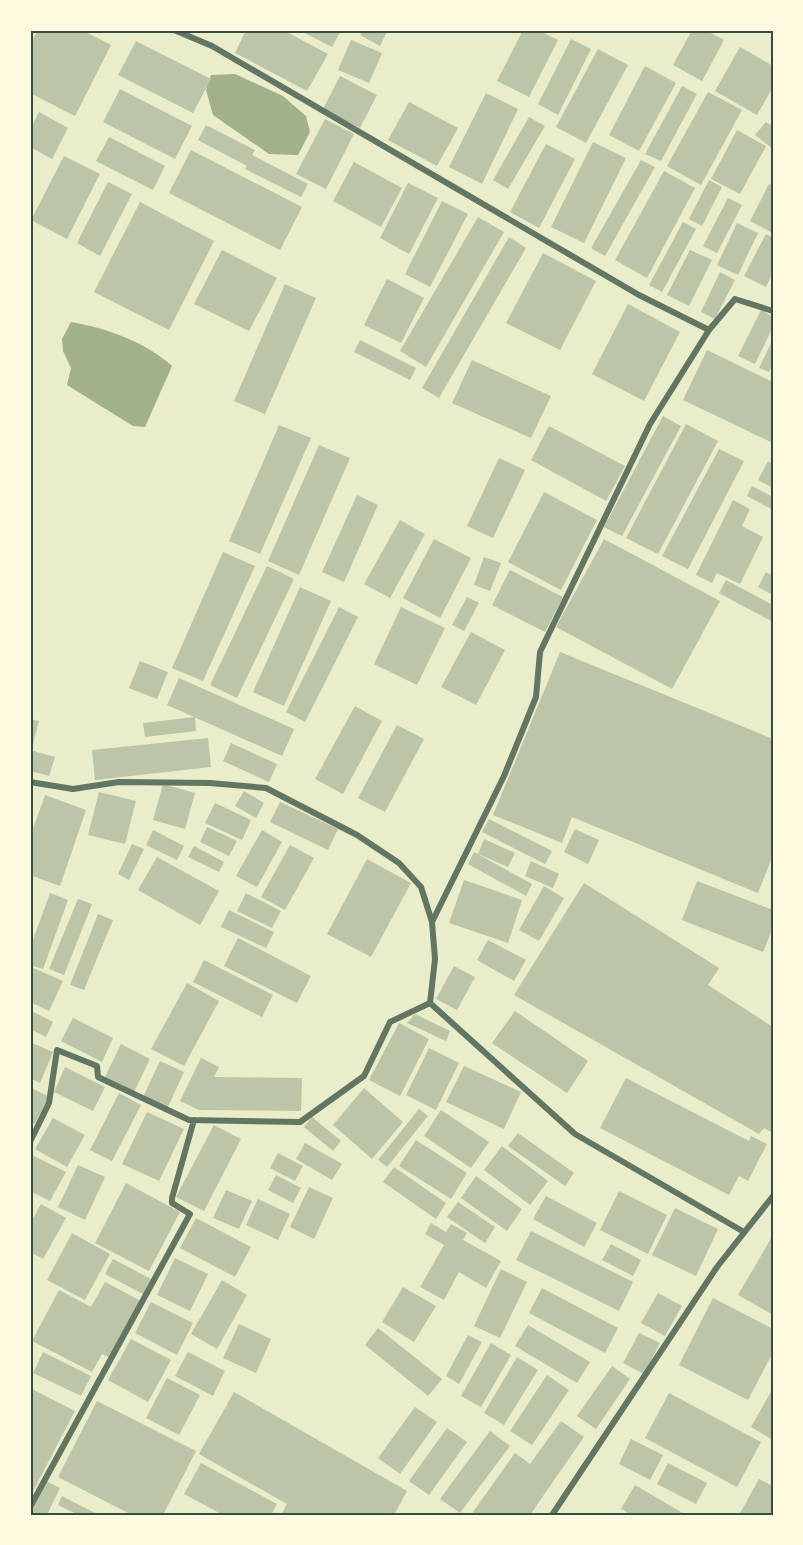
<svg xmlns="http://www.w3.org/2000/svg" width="803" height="1545" viewBox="0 0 803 1545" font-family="Arial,sans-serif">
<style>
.water{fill:#a3b18a}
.building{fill:#bcc5a7}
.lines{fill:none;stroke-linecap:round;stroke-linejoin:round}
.minor{stroke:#617663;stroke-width:6}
.neatline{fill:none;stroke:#344e41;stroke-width:2}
</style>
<rect width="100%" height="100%" fill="#e9edc9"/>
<path class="water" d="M235 74 283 96 306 116 310 132 298 155 269 154 213 115 206 90 211 75Z
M71 322C107 328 145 342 172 366L145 427 133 426 67 385 71 368 63 351 62 339Z"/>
<path class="building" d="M38 30H82L111 45 75 116 30 93V45Z
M246 30H283L328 54 307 91 235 53Z
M299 30H341L332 47Z
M363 30H388L380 46 360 35Z
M523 30H538L558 40 529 97 497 81Z
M692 30H705L724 40 702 81 673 65Z
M571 39 591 49 558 115 538 104Z
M351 40 382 53 369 83 338 70Z
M136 41 211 79 193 113 118 75Z
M740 47 773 66V87L757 115 715 91Z
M598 49 628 65 586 143 556 127Z
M645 66 676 83 639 151 609 135Z
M340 76 377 95 360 128 323 109Z
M682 86 697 94 661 161 645 154Z
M120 89 192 126 175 159 103 122Z
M708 92 742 110 701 185 667 166Z
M486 93 518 109 482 184 449 167Z
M409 102 458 128 437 166 388 140Z
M39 112 68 128 52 159 30 147V130Z
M529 117 545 126 508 189 493 180Z
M325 119 354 134 326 189 296 174Z
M766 122 773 127V149L755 135Z
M206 125 255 150 252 155 308 184 301 197 245 169 247 166 198 140Z
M737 130 766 146 740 194 711 179Z
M109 137 165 166 153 190 96 161Z
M593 142 626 158 584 243 551 227Z
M546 144 575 159 539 228 510 212Z
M191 150 302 207 280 250 169 193Z
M64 156 100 174 67 239 31 220Z
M641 160 655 167 605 256 591 248Z
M354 162 402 188 381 227 333 201Z
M664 171 695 188 647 278 615 260Z
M709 180 722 187 702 226 689 219Z
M108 182 132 194 100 256 77 243Z
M408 183 438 198 409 254 380 238Z
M769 184 773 186V233L750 221Z
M728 198 742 205 717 253 703 246Z
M442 201 468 214 430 287 405 274Z
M140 202 214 241 169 330 94 292Z
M478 217 504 232 426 367 400 351Z
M683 222 696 229 662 292 649 285Z
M737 223 758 233 738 275 717 265Z
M766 234 773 238V272L766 287 744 276Z
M509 237 526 248 439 398 422 388Z
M222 250 277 278 249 331 194 304Z
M690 250 712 260 689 306 667 295Z
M543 253 596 281 560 350 506 323Z
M720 272 735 280 715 319 701 312Z
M387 279 424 298 401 343 364 325Z
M285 284 316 298 265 414 234 401Z
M628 304 680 332 644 401 592 374Z
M761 310 773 317V327L755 364 738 356Z
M773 339V364L769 372 759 368Z
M360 340 416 368 410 380 354 352Z
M707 350 773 382V443L683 400Z
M472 360 551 396 531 438 452 403Z
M663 416 681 426 622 536 604 527Z
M686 424 718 441 658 554 626 538Z
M279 425 311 438 260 554 229 541Z
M549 426 625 466 606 501 531 460Z
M319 445 350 458 299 575 268 561Z
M719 449 744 461 688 569 662 556Z
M499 458 525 470 493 538 467 526Z
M768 461 773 464V488L758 480Z
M752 486 773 497V510L747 496Z
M544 492 597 520 561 590 508 562Z
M357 495 378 505 344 582 322 572Z
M733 500 750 509 742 526 763 537 740 584 717 573 712 583 696 575Z
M400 520 425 534 390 598 364 584Z
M434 539 471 558 440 618 403 598Z
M604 539 720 601 672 689 556 627Z
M223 552 255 566 203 681 172 668Z
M484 557 501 563 490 591 474 585Z
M267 566 294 579 237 698 210 685Z
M510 570 563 597 545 632 492 605Z
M766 572 773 576V595L758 587Z
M726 580 773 605V622L719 593Z
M300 587 331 601 284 706 253 692Z
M467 597 479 603 464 631 452 625Z
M339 607 358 617 305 722 286 712Z
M401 607 445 628 417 685 374 664Z
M471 632 505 650 476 705 441 687Z
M560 652 773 739V855L758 893 572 817 562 843 493 815Z
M140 661 168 672 157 699 129 688Z
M179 678 294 729 282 756 167 705Z
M355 706 382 721 343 794 315 779Z
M195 717 196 731 145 737 143 723Z
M30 719 39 721 33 744 30 743Z
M397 725 424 739 385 812 358 798Z
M208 738 211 767 95 780 92 750Z
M231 743 277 764 269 782 223 761Z
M30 750 55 757 49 776 30 771Z
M163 784 195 793 185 829 153 820Z
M244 791 264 803 256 818 235 806Z
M99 792 136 801 125 844 88 835Z
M45 795 86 810 60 886 30 875V837Z
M280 802 338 829 328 850 270 822Z
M215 803 251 820 242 840 205 823Z
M489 819 552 851 545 864 482 832Z
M207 827 237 841 229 856 200 842Z
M575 829 599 840 588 864 564 852Z
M153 830 184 846 177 860 146 845Z
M262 830 282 842 257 887 236 876Z
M484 839 515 853 508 867 478 854Z
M132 844 144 849 129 880 118 874Z
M290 845 314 858 285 910 261 897Z
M194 846 224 862 219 872 188 857Z
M474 852 532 884 526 896 468 864Z
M157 857 219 891 200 925 138 890Z
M367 859 411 883 371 957 327 934Z
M531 861 559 874 553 888 525 876Z
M464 880 522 900 508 943 449 923Z
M697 881 773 910V927L763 952 682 920Z
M584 883 719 968 708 985 773 1027V1133L764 1128 759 1134 514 995Z
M544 886 564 898 539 941 519 930Z
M50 893 68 900 43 969 30 965V948Z
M246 893 281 911 272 928 237 911Z
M78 899 92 904 64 975 49 969Z
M229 910 274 932 266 948 221 927Z
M98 914 113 920 84 990 70 985Z
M238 938 311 976 297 1003 224 966Z
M488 940 526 960 514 981 477 960Z
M204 960 273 995 262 1017 193 982Z
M454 966 475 977 457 1010 436 999Z
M31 967 63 981 49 1011 30 1002Z
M187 983 219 1001 184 1066 151 1049Z
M30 1010 53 1022 46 1037 30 1029Z
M515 1011 588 1061 567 1093 492 1043Z
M415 1014 450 1031 446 1041 407 1023Z
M73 1018 113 1038 102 1062 61 1041Z
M399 1023 429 1039 400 1096 369 1080Z
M30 1042 53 1052 40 1083 30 1078Z
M121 1044 150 1059 134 1092 105 1077Z
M429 1048 459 1063 436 1110 406 1095Z
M201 1058 219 1067 214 1077 302 1078 301 1111 199 1110 180 1101Z
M160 1061 184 1072 167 1109 143 1097Z
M464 1066 521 1092 504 1129 446 1102Z
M65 1067 105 1087 93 1111 54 1092Z
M626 1078 749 1141 751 1136 767 1144 748 1181 739 1176 729 1195 600 1128Z
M30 1087 49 1097 35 1124 30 1121Z
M364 1088 403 1122 372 1159 333 1125Z
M119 1093 141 1105 112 1161 90 1150Z
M419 1109 428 1116 387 1167 378 1160Z
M441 1110 489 1142 471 1168 424 1136Z
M147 1112 184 1129 159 1181 122 1164Z
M312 1117 341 1141 333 1151 304 1127Z
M53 1118 85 1135 67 1167 35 1149Z
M214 1125 241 1139 204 1211 176 1197Z
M518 1133 574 1173 565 1186 508 1146Z
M416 1140 467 1173 451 1199 399 1166Z
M305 1143 342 1164 332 1180 296 1159Z
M502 1146 548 1181 530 1205 484 1170Z
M278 1153 303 1166 295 1181 270 1168Z
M30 1154 66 1172 50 1201 30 1191Z
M78 1165 105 1177 85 1220 58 1207Z
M394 1167 446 1203 436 1219 383 1182Z
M276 1175 301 1188 293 1203 268 1190Z
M476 1176 522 1209 507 1231 461 1198Z
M126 1183 180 1212 149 1271 95 1243Z
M309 1187 333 1198 314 1239 290 1227Z
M226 1190 252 1201 239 1229 213 1218Z
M619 1191 667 1215 648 1254 600 1230Z
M546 1196 597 1223 584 1247 533 1219Z
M258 1199 290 1214 278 1240 246 1225Z
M458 1202 495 1227 485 1243 447 1217Z
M41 1204 66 1218 43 1259 30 1252V1224Z
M675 1208 718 1229 696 1276 652 1255Z
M196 1218 251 1247 235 1277 180 1248Z
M431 1223 446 1232 451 1224 467 1233 463 1240 501 1261 486 1288 459 1272 444 1300 420 1287 444 1245 425 1234Z
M531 1231 633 1282 619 1311 516 1260Z
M72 1233 110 1254 85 1300 47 1280Z
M773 1235V1315L738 1295Z
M611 1244 641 1260 633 1276 602 1260Z
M175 1258 208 1274 190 1311 157 1295Z
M113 1259 151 1279 143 1294 105 1274Z
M501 1269 527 1282 500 1338 474 1326Z
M222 1280 247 1295 217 1349 191 1334Z
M105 1282 141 1301 110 1358 102 1354 92 1372 32 1341 59 1290 91 1307Z
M403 1287 436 1306 414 1342 382 1322Z
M542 1288 618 1328 605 1353 529 1313Z
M658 1293 682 1306 665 1336 641 1323Z
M713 1298 773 1329V1352L748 1400 679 1365Z
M151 1302 193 1323 177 1355 135 1333Z
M239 1324 271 1339 256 1373 223 1358Z
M528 1325 590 1362 577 1383 515 1346Z
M378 1328 442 1379 428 1396 365 1345Z
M639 1333 660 1343 644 1374 623 1363Z
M468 1335 482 1342 459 1384 446 1376Z
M131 1339 171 1360 148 1402 108 1380Z
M491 1343 511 1355 481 1407 461 1396Z
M43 1352 91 1376 81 1396 33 1373Z
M188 1352 225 1371 213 1396 175 1376Z
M517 1357 538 1370 504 1425 484 1413Z
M612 1366 630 1379 596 1429 577 1416Z
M547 1375 569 1390 532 1445 510 1431Z
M167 1378 200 1395 179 1435 146 1418Z
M30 1388 75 1411 30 1497Z
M773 1388V1440L751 1427Z
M234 1392 407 1491 394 1515H281L287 1504 199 1454Z
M669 1393 761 1442 737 1487 645 1438Z
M97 1401 196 1451 163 1515H132L58 1477Z
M415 1407 437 1422 400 1474 378 1458Z
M561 1421 584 1437 530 1515H477L473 1512 515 1453 530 1464Z
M447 1428 467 1442 429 1495 409 1481Z
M490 1431 510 1446 460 1513 440 1499Z
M631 1439 663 1455 650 1480 619 1464Z
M201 1463 277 1504 271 1515H223L184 1494Z
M668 1463 707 1483 696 1504 657 1484Z
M759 1479 773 1486V1515H739Z
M44 1480 60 1488 47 1515H30V1511Z
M635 1485 686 1515H632L621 1509Z
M62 1496 99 1515H78L58 1505Z"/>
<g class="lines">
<path class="minor" d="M174 30 212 46 639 295 709 330 735 299 773 311
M30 782 73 789 119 782 210 783 266 788 357 835 399 863 421 887 432 922 435 959 430 1003 575 1134 744 1232
M432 922 504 776 536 697 540 652 650 424 709 330
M30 1142 49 1103 57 1050 97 1066 98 1077 189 1120 300 1122 364 1076 390 1022 430 1003
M30 1507 190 1214 172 1203V1198L194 1120
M552 1515 717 1267 773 1196"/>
</g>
<rect width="803" height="1545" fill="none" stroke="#fefae0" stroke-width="63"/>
<rect x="32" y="32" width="740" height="1482" class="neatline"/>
</svg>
